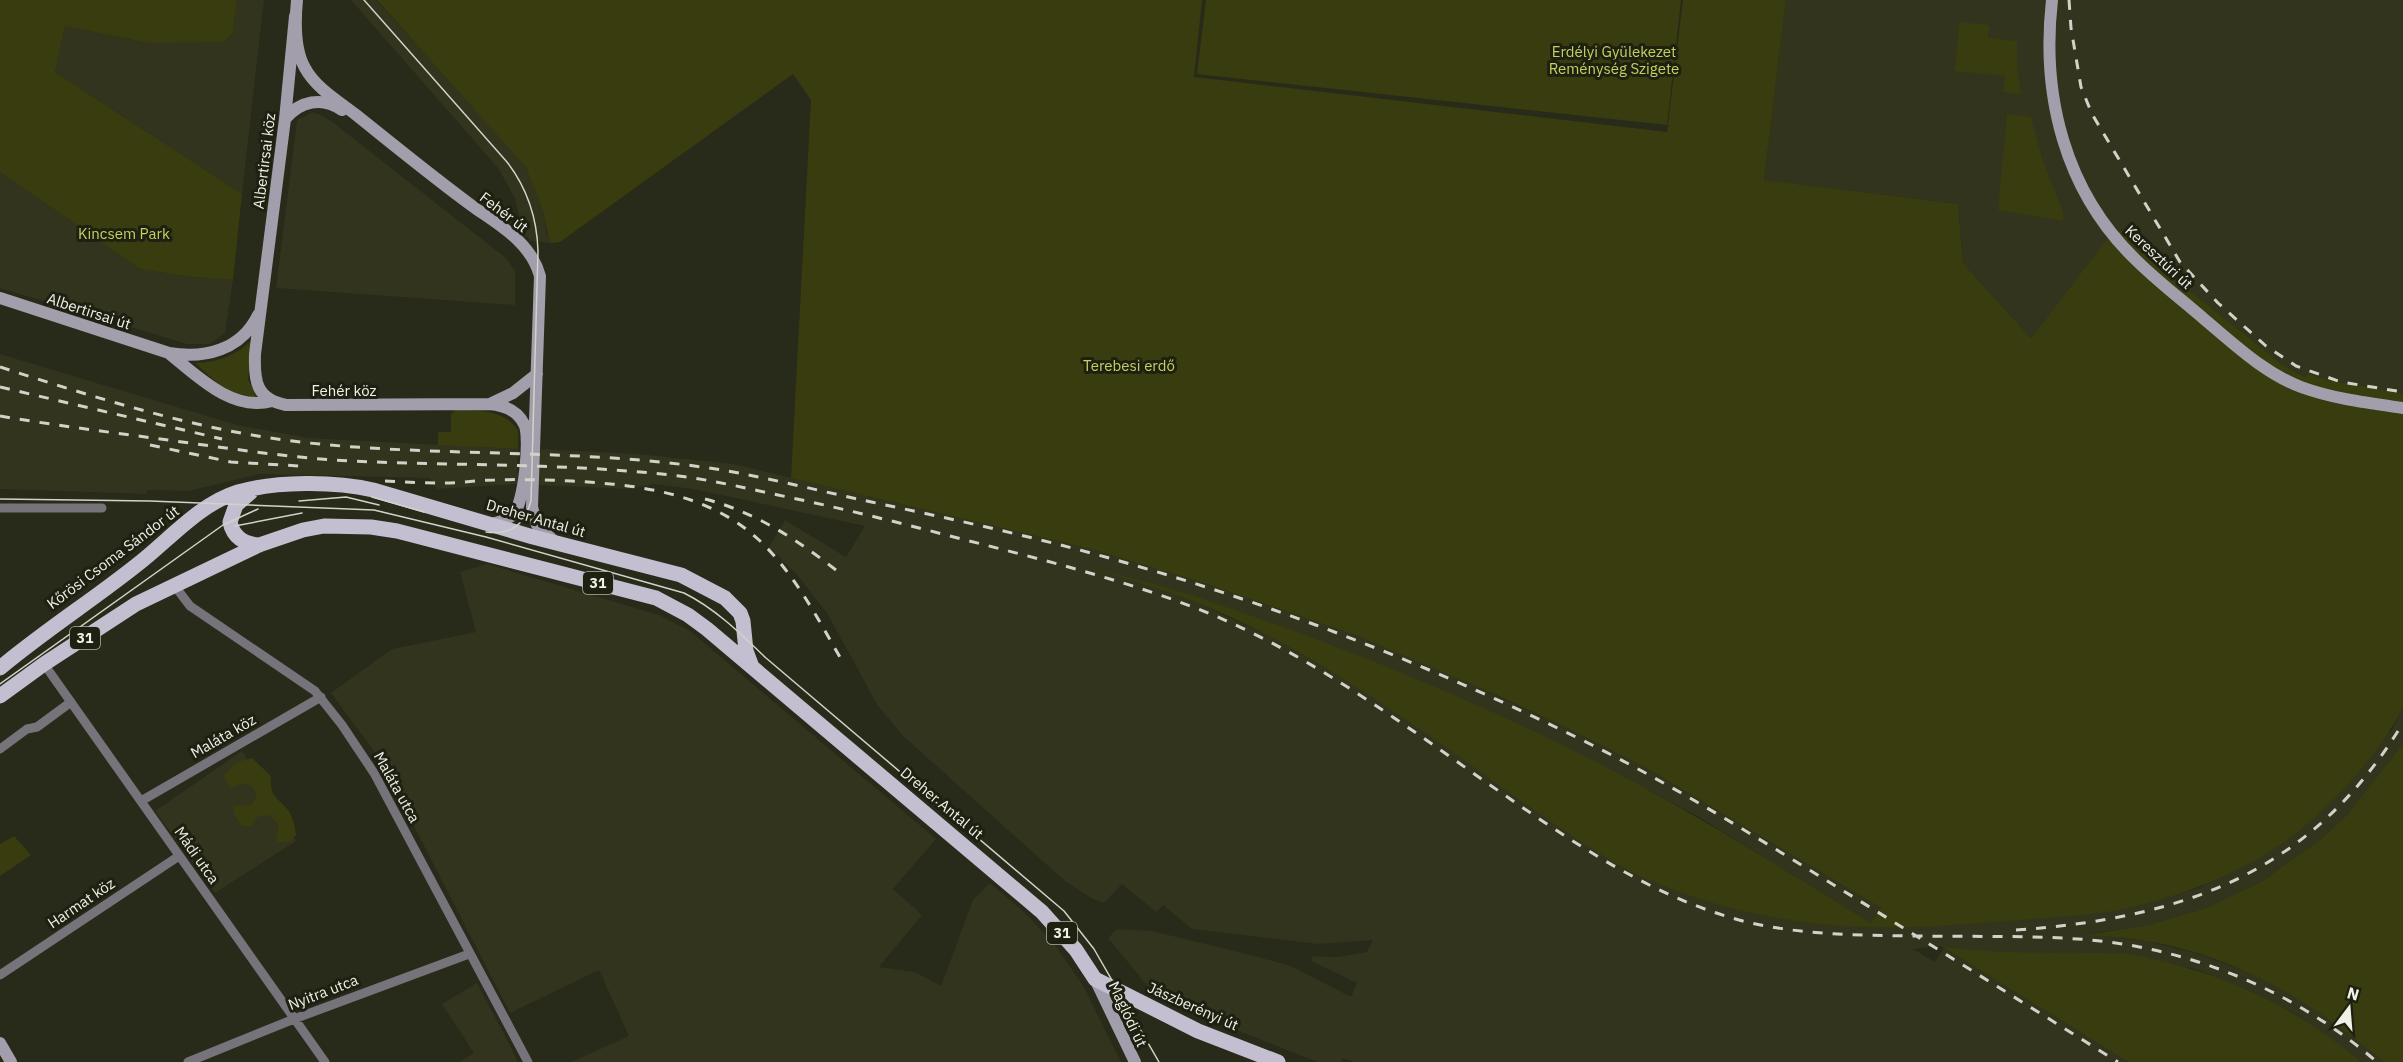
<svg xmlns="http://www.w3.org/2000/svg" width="2403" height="1062" viewBox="0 0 2403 1062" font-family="'IBM Plex Sans',sans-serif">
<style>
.built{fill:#32341e}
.green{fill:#393c0e}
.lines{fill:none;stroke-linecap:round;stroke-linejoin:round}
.street{stroke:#76737b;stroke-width:9}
.secondary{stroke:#a29eab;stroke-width:12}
.primary{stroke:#c4bfd0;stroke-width:15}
.tram{stroke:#d2d3c8;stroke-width:1.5}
.rail{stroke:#d2d3c8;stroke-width:3;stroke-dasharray:10 10;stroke-linecap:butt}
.labels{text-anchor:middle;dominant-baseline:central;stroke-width:6;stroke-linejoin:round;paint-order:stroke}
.shield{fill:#1e2011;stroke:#b1b2a7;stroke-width:1.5}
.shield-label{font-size:14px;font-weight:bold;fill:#f0f1e7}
.park-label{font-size:15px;fill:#c8d05f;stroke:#1e2011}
.street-label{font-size:15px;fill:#f0f1e7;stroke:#1e2011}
</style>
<rect width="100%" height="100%" fill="#282a1a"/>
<path class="built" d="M237 0H264L242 194 55 72 65 26 148 43 233 33Z
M351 0H376L516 153 525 166 537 192 545 219 546 233 551 243 531 241 523 233 515 198 498 168Z
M1786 0H2403V393L2327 380 2308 373 2305 377 2284 366 2135 247 2121 230 2105 243 2031 338 1963 263 1958 204 1764 180Z
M313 112 323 116 335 124 506 258 515 271V305L276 288 297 120Z
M0 172 140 269 183 276 233 280 225 333 210 344H187L0 288Z
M0 354 237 425 309 438 518 449 517 484 437 489 430 478 260 474 189 491 147 490V494L0 489Z
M539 449 638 454 733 464 1087 548 1204 583 1358 636 1428 664 1571 730 1650 770 1881 908 1871 923 1697 816 1616 773 1197 603 1274 638 1351 683 1687 894 1740 909 1788 919 1878 927 2139 906 2198 888 2250 863 2392 730 2403 708V744L2374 784 2349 813 2321 839 2261 882 2206 908 2148 925 2089 934 2146 941 2196 953 2248 972 2303 1000 2354 1037 2384 1062H2361L2295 1014 2245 989 2192 968 2039 954 1981 952 1941 946 1913 949 1935 962 1944 948 2128 1062H1353L1343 1058 1341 1062H1318L1159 1000 1108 938 1117 929 1152 931 1243 953 1291 966 1351 997 1357 983 1311 961 1313 956 1338 957 1367 952 1373 940 1318 944 1192 929 1163 905 1156 912 1122 884 1104 903 1091 898 1065 881 903 736 878 706 827 613 797 575 769 547 785 520 846 557 865 526 693 489 654 484 628 489 538 485Z
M487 564 659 615 690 631 936 839 893 889 922 915 879 967 915 972 941 986 973 900 990 883 1025 913 1053 942 1084 987 1121 1062H571L629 1036 599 970 510 1013 379 758 331 693 392 649 476 632 460 572Z
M242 751 296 841 215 893 155 811Z
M477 983 505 1036 518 1062H459L474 1053 442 1004Z"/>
<path class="green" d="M0 0H237L233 33 223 42 148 43 65 26 55 72 242 194 233 280 183 276 140 269 0 172Z
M377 0H1202L1194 77 1667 132 1683 0H1786L1764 180 1958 204 1963 263 2031 338 2105 242 2121 230 2135 247 2284 366 2305 377 2308 373 2327 380 2403 393V708C2371 768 2308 834 2247 865 2213 882 2178 896 2142 905 2099 916 2052 917 2008 921 1966 924 1924 928 1881 927 1797 927 1703 908 1628 870 1595 853 1564 830 1533 809 1472 767 1412 721 1348 682 1300 652 1249 623 1196 602 1159 588 1120 577 1082 565 1121 576 1161 585 1200 598 1343 646 1484 703 1617 773 1704 819 1787 871 1871 923L1881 908 1650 770 1571 730 1501 697 1358 636 1204 583 1087 548 791 478 811 100 793 74 560 242 551 243C546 233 547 225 544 215 539 198 532 182 525 166Z
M1206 0H1681L1667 125 1197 74Z
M1959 22 1989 25 1988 38 2017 41V66L2021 94 2003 92 2005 76 1955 71Z
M2007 114 2031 117 2042 158 2063 212V221L1998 210Z
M252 340 248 380 259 399 225 390 195 363C218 362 235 356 252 340Z
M456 410C480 411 503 409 518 430V449L438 445V432H451V414Z
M2403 744V1062H2384C2315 1004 2236 955 2145 941 2126 937 2106 937 2086 935L2148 925 2206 908 2261 882 2321 839 2349 813Z
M252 758 271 776C269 801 283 799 291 815 294 821 295 828 296 835L290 841 276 843 279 825 269 815 257 817 252 826H242L235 816 233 806 251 805 257 796 253 787 245 783 231 788 223 776 237 762Z
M14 836 31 855 0 876V844Z
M1941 946C2005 956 2065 951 2128 954 2140 955 2152 959 2164 962 2236 978 2305 1014 2361 1062H2128Z"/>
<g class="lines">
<path class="street" d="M0 508H102
M174 585 190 606 315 691 342 725 374 773 528 1062
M44 664 325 1062
M0 749 27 729 37 727 71 702
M141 801 321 697
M0 975 179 856
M188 1062 294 1019 469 954"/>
<path class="secondary" d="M297 0C295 21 294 49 305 68 315 87 338 101 355 114 395 146 434 178 475 208 501 226 531 243 540 276L532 507 537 525 555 542
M2052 0C2041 96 2065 191 2135 259 2157 281 2181 299 2204 319 2234 344 2264 373 2301 387 2334 399 2368 403 2403 408
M295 16 285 119 255 354C254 381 256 399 286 405L489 404C503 405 517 410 524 424 531 435 524 505 513 515 507 520 499 522 492 524
M285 119C300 101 322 96 342 110
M0 298 169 353C205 359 241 350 258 315
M170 354C198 377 233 412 272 401
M490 404 513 393 537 374
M1095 979 1135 1062
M0 1043 11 1062"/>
<path class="primary" d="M251 492 236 505 230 522C233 537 244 544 259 545
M0 668C44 631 93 600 138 564 169 540 199 504 238 492 277 481 334 481 373 490L533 537 681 575 725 598 740 613 743 621 746 651 752 667
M0 696 44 664 136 604 259 545 303 530 324 526 371 527 397 531 656 598 688 615 707 629 1042 912 1076 950 1095 979 1198 1031 1278 1062"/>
<path class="tram" d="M364 0 507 162C527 188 537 218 538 251L531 501C524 525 512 535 486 532
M372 497 424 512
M0 499 150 501 374 510 486 537 684 593C716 609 741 634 766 658L1064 911 1094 949 1159 1062
M299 501 346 497 379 505
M235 526 302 513
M0 684 223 525 258 509"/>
<path class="rail" d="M2069 0 2071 28 2081 87 2092 114 2180 262 2218 303 2266 346 2296 366 2341 382 2403 392
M0 367C100 399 203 432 309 443 452 458 597 447 739 473 780 481 821 491 862 500 947 518 1032 536 1116 560 1280 606 1440 669 1592 745 1674 786 1751 834 1829 882 1925 941 2022 1002 2118 1062
M0 387 222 439
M0 416C58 426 117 433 175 441 234 449 292 458 351 461 460 466 570 463 679 476 712 480 745 488 778 495 836 507 893 521 950 536 1032 557 1114 577 1193 607 1311 652 1413 732 1516 803 1586 851 1656 897 1739 920 1796 935 1855 935 1914 936 1973 937 2033 935 2091 940 2197 950 2297 993 2377 1062
M150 445 231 462 299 466
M385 481C405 482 425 483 444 483 461 483 478 480 494 480 520 479 546 480 572 481 638 485 707 492 759 540 794 573 817 617 841 659
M705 499C755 512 796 539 836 570
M2016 930C2184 918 2311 874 2403 723"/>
</g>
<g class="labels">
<g class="shield">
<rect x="583" y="572" width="30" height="22" rx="4.5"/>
<rect x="70" y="627" width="30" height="22" rx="4.5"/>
<rect x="1047" y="922" width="30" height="22" rx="4.5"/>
</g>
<g class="shield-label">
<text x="598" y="583">31</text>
<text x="85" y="638">31</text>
<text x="1062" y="933">31</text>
</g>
<g class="park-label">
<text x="1614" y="51">Erdélyi Gyülekezet<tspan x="1614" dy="17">Reménység Szigete</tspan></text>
<text x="124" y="233">Kincsem Park</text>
<text x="1129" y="365">Terebesi erdő</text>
</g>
<g class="street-label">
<text transform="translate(264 161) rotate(-83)">Albertirsai köz</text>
<text transform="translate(504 212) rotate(37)">Fehér út</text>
<text transform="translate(2159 257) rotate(43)">Keresztúri út</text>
<text transform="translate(89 311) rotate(18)">Albertirsai út</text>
<text x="344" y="390">Fehér köz</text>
<text transform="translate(536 518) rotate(16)">Dreher Antal út</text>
<text transform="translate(113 557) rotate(-37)">Kőrösi Csoma Sándor út</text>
<text transform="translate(223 736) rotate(-30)">Maláta köz</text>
<text transform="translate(397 787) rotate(61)">Maláta utca</text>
<text transform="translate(942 803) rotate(40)">Dreher Antal út</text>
<text transform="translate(197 855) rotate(55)">Mádi utca</text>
<text transform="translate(81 903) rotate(-34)">Harmat köz</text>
<text transform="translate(323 992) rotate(-21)">Nyitra utca</text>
<text transform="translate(1193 1006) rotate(24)">Jászberényi út</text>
<text transform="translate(1128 1014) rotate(65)">Maglódi út</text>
</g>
</g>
<g transform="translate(2349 1008) rotate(16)" stroke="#1e2011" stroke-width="4.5" paint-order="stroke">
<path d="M0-4.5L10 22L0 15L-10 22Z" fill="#f0f1e7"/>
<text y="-9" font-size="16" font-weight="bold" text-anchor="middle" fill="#f0f1e7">N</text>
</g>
</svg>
